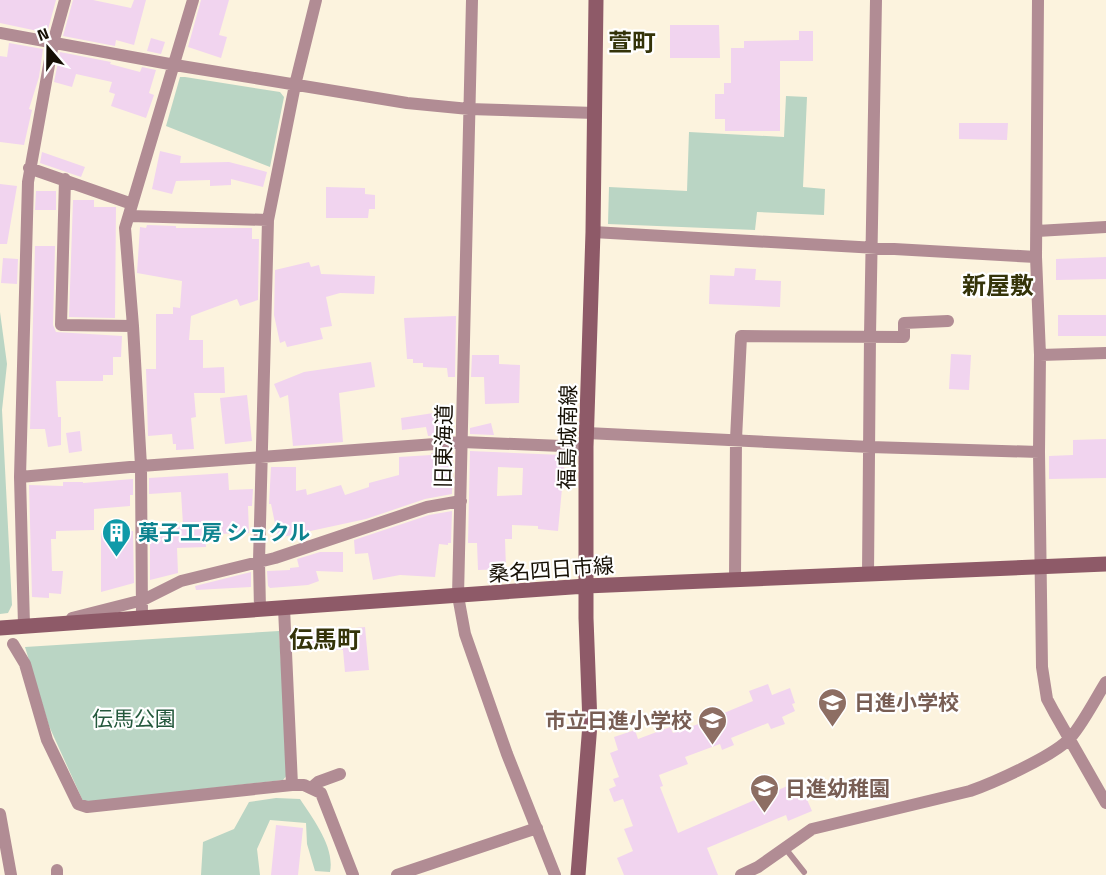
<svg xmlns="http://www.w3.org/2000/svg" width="1106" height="875" viewBox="0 0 1106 875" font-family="'Titillium Web','Noto Sans JP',sans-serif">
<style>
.green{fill:#bad5c4}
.building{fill:#f1d4ef;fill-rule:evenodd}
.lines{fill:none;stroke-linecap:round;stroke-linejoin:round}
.service{stroke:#b18c94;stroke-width:6}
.minor{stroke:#b18c94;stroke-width:12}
.secondary{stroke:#8e5a68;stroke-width:15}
.labels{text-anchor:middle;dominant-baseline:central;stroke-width:4.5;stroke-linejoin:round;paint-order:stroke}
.street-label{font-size:21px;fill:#161005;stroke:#fff}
.culture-label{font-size:21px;font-weight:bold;fill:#0d838f;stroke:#fff;text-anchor:start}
.education-label{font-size:21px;font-weight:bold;fill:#785e54;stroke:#fff;text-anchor:start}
.park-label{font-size:21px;fill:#24583c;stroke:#fff}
.quarter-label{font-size:24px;font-weight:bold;fill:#343309;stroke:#fff}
</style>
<rect width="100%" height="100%" fill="#fcf3de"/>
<path class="green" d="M180 77H185L280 92 284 97 270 167 166 126Z
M786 96 807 97 803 187 825 189 824 215 757 212 755 230 608 224 609 187 687 191 689 132 784 137Z
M0 312 7 364 2 410 12 605 8 613 0 614Z
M279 631 288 774 283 780 89 802 83 801 49 726 25 647Z
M276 798 300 799C313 819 335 847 330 872L315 871 307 844 306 823 270 820 257 849 260 875H201L203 842 234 829 249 802Z"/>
<path class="building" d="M0 0H56L47 33 0 23Z
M73 0H93L131 8 134 0H146L134 45 116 40 115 46 63 36Z
M201 0H229L219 35 227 37 221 58 188 47Z
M670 25H719L720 58H670Z
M799 31H813V61H780V131H725V119H715V94H724V83H731V48H744V41L799 40Z
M151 38 165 42 161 54 147 51Z
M9 43 43 49 39 77 29 109 32 110 24 145 0 142V56L7 57Z
M60 52 111 62 110 64 140 72 142 67 156 70 149 93 154 95 146 118 111 106 115 94 109 92 112 82 76 74 72 87 54 82Z
M959 123H1008L1007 140 959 139Z
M160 151 181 156 180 163 229 162 267 172 263 187 231 179V185L210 186V180L176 181 172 194 152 189Z
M42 152 85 167 81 177 40 163Z
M0 184 17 186 7 244H0Z
M326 187 365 188V194L375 195V209H369L368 218H326Z
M36 191H56V210H35Z
M73 200H94V207H116L115 318 69 317Z
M147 225 176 226V228H252V239H259L258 300 240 306 237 299 191 316 189 340H203V368L224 367 225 393H194L196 417 191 418 194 449 176 450V444H173L172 434 148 436 146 369H156V314H173V307L180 308 182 281 137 273 140 227 146 228Z
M35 246H55L53 325 56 332 122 336 121 357H113V375H103V381H56L58 417H61V445L48 447 45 429H30Z
M1106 257V279L1056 280V259Z
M3 258 18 259 17 284 1 283Z
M309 262 311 267 319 265 321 274 375 276 374 294 340 293 326 297 332 326 320 328 323 339 287 347 285 341 280 343 274 315 275 270Z
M735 268 756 269 755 280 781 281 780 307 709 304 710 275 734 276Z
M1058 315H1106V336H1058Z
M456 316 455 377H448L447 368 423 367V363H413V359H407L404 318Z
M951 354 971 355 969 390 949 389Z
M472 355H499V364L520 365 519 403 485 404 484 377H471Z
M371 362 375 387 339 393 343 442 293 446 288 395 280 398 274 384 304 372Z
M247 395 252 441 225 444 220 398Z
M440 412 441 422H444L445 430H450L451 432 454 431V434L428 436 426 427 402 430 401 418Z
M491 423 494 435 470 434V428Z
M80 431 82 451 69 453 66 433Z
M1106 439V478L1049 479V456L1073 455V440Z
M453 451 452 494 425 499 366 519 278 538 271 504H269L271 467H296V491L306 489 307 495 341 485 345 495 369 487V483L399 475V457L431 455V453Z
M470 451 563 455V467H564L558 531 538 529V526L512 525V539H505L506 569 478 570 477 543H468ZM498 467 523 468 522 495 497 496Z
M228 473 229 490 253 489 252 506H248L249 533 215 534V539H206V547L177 548 178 573 150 580V535L176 534 175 526 183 525 181 492 149 494V478Z
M133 479V495H130V506L94 509V530L56 531V539H51L52 571H63L61 594 49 593V598L32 597 29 485 63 486V482H83V483Z
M452 511 451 543H448V545L439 544 435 577 400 575 373 580 368 553 355 554 354 540 429 515Z
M133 531 134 583 101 592V533Z
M320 552H343V572L316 571 319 581 308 585 270 588 268 586 267 571 290 570V568L299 567 297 559Z
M251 572V587L196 590 195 586Z
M365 627 369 670 345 672 343 650 297 649 295 634Z
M768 684 772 695 790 688 795 703 792 704 795 711 782 717 785 724 771 729 768 723 731 738 734 745 722 750 720 744 685 757 688 764 659 775 663 786 660 787 678 833 799 781 812 811 788 821 786 815 707 848 718 875H624L617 858 633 851 624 829 633 826 623 799 614 802 609 789 616 786 613 779 619 777 610 753 618 750 614 737 635 730 638 739 670 727 673 733 704 722 701 712 716 706 719 715 753 701 749 691Z
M276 825 303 828 298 875H271Z"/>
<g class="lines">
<path class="service" d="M785 848 804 872"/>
<path class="minor" d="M472 0 458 596 465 634 507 754 555 875
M1038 0 1036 257 1040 355 1039 452 1042 667 1047 699 1054 712 1106 803
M0 33 175 65 407 103 469 109 595 113
M29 168 132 204
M65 179 61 325 133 326
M130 216 268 220
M1037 231 1106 227
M593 232 1036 257
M1040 355 1106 353
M587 433 870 447 1039 452
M20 477 141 466 462 442 586 447
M868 575 870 335 876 0
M735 579 736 439 741 336 904 337V323L948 321
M284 608 292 785
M260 610 259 561 268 220 295 85 316 0
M72 618 143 600 181 581 275 558 427 507 461 501
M142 618 141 466 133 326 125 228 193 0
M24 625 20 477 28 182 53 43 65 0
M13 644 25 664 47 740 78 804 87 807 292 785H304L321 793 353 875
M311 788 318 782 340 774
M0 814 11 875
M57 875V870
M397 875 537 828
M741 875 758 867 812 829 970 791C993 783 1051 757 1068 740 1079 731 1097 696 1106 682"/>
<path class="secondary" d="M0 628 586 586 1106 564
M578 875 590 724 586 618V447L593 232 596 0"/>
</g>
<defs>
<symbol id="building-pin" viewBox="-11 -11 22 30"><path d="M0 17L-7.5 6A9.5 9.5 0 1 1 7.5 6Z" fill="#0f9aa8" stroke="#fff"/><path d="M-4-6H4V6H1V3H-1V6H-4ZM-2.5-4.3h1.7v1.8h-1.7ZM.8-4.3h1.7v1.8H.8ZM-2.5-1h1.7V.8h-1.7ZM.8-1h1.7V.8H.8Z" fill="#fff"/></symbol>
<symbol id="school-pin" viewBox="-11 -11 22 30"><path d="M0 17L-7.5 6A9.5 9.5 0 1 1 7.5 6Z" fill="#8d6e63" stroke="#fff"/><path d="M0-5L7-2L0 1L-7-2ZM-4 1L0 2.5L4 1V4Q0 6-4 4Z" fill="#fff"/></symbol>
</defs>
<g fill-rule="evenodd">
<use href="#building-pin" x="100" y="516" width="33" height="45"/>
<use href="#school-pin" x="816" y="686" width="33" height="45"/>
<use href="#school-pin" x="696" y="704" width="33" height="45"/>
<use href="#school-pin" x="748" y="772" width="33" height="45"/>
</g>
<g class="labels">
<g class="street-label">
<text transform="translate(567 437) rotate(-89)">福島城南線</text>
<text transform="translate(443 446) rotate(-89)">旧東海道</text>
<text transform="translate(551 569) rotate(-4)">桑名四日市線</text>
</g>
<g class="culture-label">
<text x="138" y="532">菓子工房 シュクル</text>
</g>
<g class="education-label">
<text x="854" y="702">日進小学校</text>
<text x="692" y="720" text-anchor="end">市立日進小学校</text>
<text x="785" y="788">日進幼稚園</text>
</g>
<g class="park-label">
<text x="134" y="718">伝馬公園</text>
</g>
<g class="quarter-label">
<text x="632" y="42">萱町</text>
<text x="998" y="285">新屋敷</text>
<text x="325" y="639">伝馬町</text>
</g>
</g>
<g transform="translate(48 48) rotate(340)" stroke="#ffffff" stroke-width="4.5" paint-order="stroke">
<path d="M0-4.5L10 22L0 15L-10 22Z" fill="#161005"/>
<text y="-9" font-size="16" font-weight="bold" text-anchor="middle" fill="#161005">N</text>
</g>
</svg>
